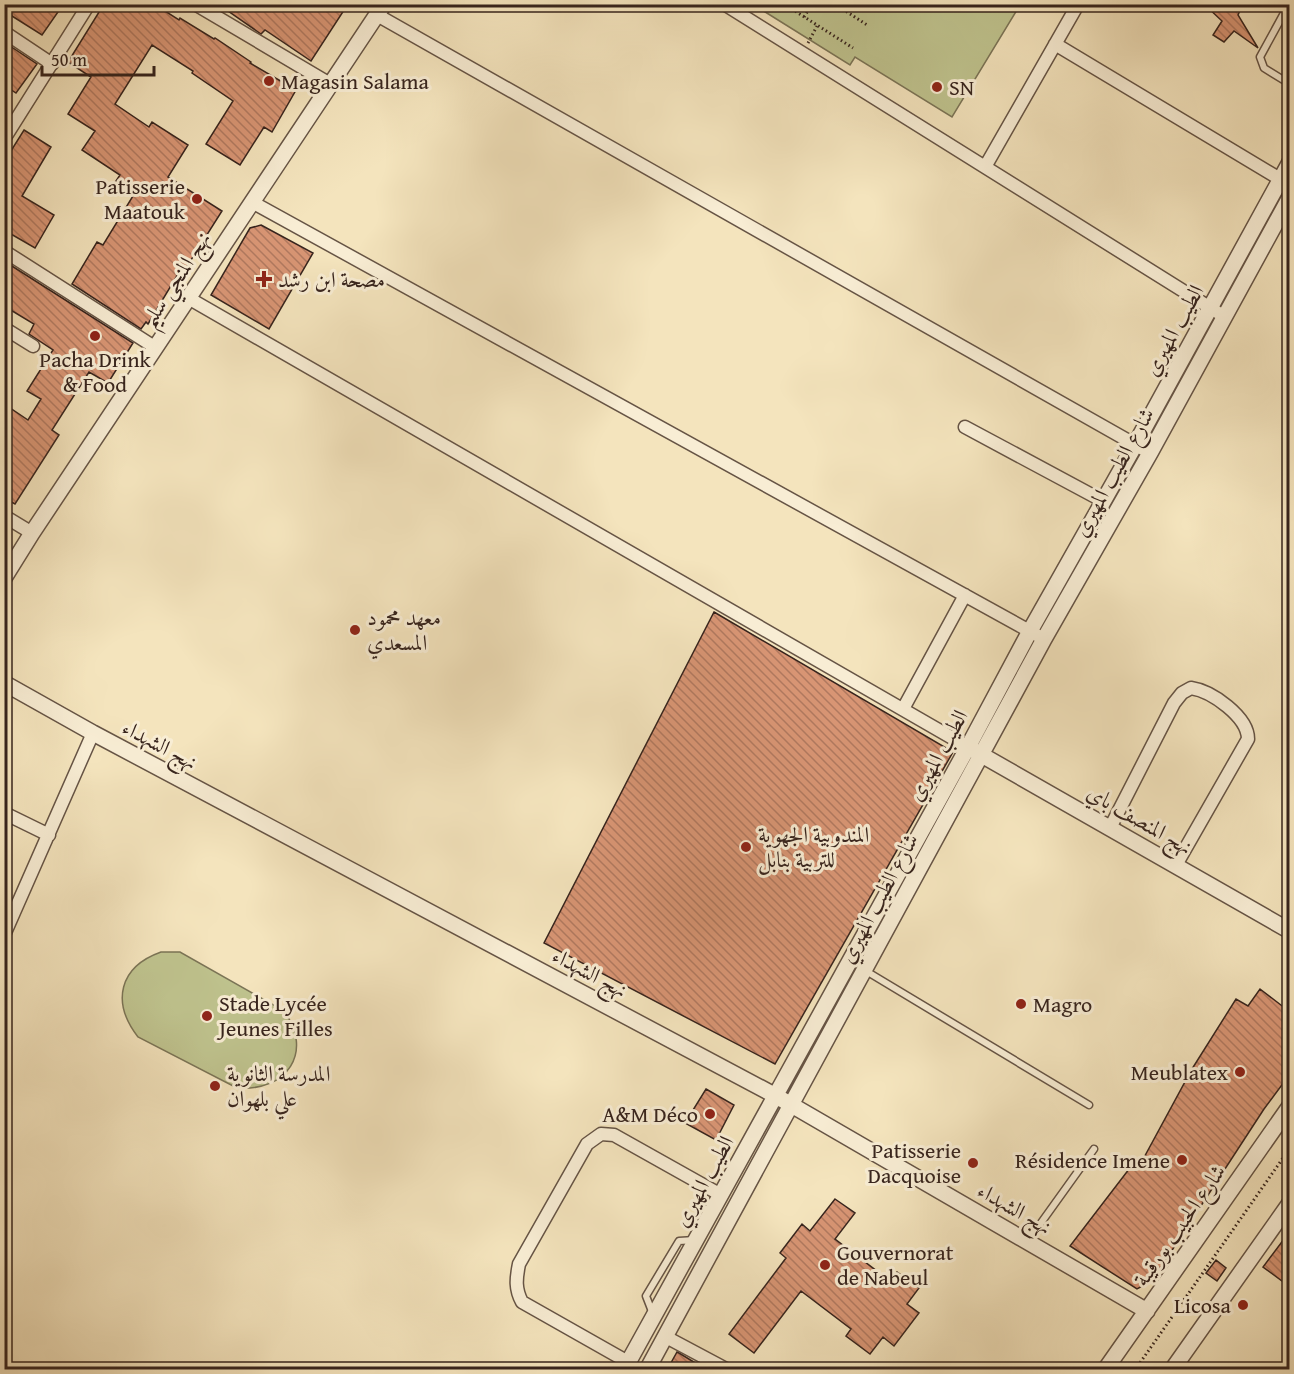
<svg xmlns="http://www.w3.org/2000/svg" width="1294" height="1374" viewBox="0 0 1294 1374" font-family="'Gentium Book Plus',Amiri,serif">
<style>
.grass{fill:#bfc38e;stroke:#7b7456;stroke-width:1.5}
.building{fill:url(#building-back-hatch);stroke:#37241d;stroke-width:1.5}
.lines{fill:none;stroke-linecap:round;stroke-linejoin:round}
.service-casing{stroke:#665445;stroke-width:9}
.minor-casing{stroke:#665445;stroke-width:15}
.tertiary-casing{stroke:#665445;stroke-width:18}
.path{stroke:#37241d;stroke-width:3;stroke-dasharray:1.5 3;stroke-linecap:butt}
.service{stroke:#f8edd4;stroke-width:6}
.minor{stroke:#f8edd4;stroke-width:12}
.tertiary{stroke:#f8edd4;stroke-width:15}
.poi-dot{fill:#8f2418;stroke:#f8edd4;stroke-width:2}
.labels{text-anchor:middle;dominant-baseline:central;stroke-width:6;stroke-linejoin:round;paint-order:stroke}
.poi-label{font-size:22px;fill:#37241d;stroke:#f8edd4;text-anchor:start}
.street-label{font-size:22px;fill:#37241d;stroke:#f8edd4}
</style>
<defs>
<pattern id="building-back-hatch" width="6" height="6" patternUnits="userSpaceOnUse" patternTransform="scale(1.5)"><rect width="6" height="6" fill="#d89574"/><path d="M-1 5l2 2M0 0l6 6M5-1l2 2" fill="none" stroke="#b0795f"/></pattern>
</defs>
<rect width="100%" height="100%" fill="#f4e4bd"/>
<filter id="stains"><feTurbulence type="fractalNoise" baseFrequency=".00333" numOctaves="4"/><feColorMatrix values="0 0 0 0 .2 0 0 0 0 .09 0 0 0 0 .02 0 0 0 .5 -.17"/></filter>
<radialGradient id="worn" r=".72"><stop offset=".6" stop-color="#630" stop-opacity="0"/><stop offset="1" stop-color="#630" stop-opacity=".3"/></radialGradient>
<path class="grass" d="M754 5H1020L952 117 855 57 850 65Z
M161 952H180L284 1011C314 1052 287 1092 237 1088L138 1037C111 1002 119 967 161 952Z"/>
<path class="building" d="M4 4H47L58 12 42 35 4 11Z
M104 4H154L179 20 180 18 214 39 215 38 251 62 250 63 296 90 272 132 264 127 240 165 206 144 233 101 192 73 193 71 152 45 115 104 149 127 152 122 188 145 168 177 222 211 184 271 181 269 148 324 146 322 141 329 72 284 97 242 103 245 133 196 114 184 120 175 82 150 95 131 68 114 91 77 68 62Z
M218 4H348L311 61 265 30 261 34Z
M1204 4H1243L1238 15 1258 48 1234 31 1224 42 1213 35 1222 21Z
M4 42 37 64 16 93 4 85Z
M24 130 51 147 22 196 54 215 35 248 4 230V162Z
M261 225 313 253 269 329 211 295 250 228Z
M4 261 133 343 108 383 89 372 52 430 59 435 15 504 4 498V404L28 420 41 399 27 391 53 350 29 334 34 324 4 306Z
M714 612 953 752 775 1064 544 943Z
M1260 989 1290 1012V1074L1264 1109 1152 1281 1137 1289 1070 1246 1136 1160 1141 1163 1192 1069 1236 999 1248 1006Z
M706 1089 734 1105 716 1140 685 1123Z
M835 1199 855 1213 835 1239 890 1281 897 1272 919 1288 907 1304 919 1313 894 1346 883 1337 870 1354 846 1336 851 1329 801 1291 754 1353 729 1334 786 1258 780 1253 802 1224 810 1231Z
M1290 1231V1287L1263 1267Z
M1216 1260 1226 1268 1217 1281 1206 1273Z
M677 1352 679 1353 707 1370H667Z"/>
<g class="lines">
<defs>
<path id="service" d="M1289 4 1260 57 1264 68 1290 84
M866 971 1089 1105
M1028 1241 1094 1149
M653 1314 646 1296 679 1241 695 1240"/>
<path id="minor" d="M195 4 330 84
M724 4 1225 317
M377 15 1143 449
M4 32 52 64
M1055 44 1290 185
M4 139 89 4
M985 167 1077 6
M252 202 1044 639
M4 251 156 348
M190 299 968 747
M4 328 33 346
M965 427 1103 501
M4 516 32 533
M903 709 965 595
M4 813 49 835
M1110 828 1174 703 1182 693 1191 688C1212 691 1248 717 1248 739L1176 865
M4 935 93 733
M666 1337 728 1370
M628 1362 522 1302C515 1289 516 1279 519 1264L587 1144 601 1134 614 1135 721 1195"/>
<path id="tertiary" d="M4 578 32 533 384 4
M4 683 93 733 776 1096 1147 1311
M973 750 1290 931
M624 1370 968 747 1030 631 1135 445 1290 162
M647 1370 1044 639 1150 453 1290 197
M1105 1370 1290 1106
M1172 1370 1290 1203"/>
</defs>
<use href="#service" class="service-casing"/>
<use href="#minor" class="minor-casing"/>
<use href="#tertiary" class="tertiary-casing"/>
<path class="path" d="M784 4 853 48
M835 4 867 25
M804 17 812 4
M808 43 817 26
M1135 1370 1290 1148"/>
<use href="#service" class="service"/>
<use href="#minor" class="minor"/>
<use href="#tertiary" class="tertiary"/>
</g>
<g class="poi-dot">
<circle cx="269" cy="81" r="6"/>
<circle cx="937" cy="87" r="6"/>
<circle cx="197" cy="199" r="6"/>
<path d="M261 270h6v6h6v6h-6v6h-6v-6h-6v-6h6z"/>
<circle cx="95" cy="336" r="6"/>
<circle cx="355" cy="630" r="6"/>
<circle cx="746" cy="847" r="6"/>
<circle cx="1021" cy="1004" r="6"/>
<circle cx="207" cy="1016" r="6"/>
<circle cx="1240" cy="1072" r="6"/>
<circle cx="215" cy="1086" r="6"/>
<circle cx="710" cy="1114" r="6"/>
<circle cx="1182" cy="1160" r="6"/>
<circle cx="973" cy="1163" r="6"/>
<circle cx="825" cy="1265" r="6"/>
<circle cx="1243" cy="1305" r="6"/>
</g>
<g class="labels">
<g class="poi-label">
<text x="281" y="81">Magasin Salama</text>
<text x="949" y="87">SN</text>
<text x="185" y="186" text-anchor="end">Patisserie<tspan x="185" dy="25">Maatouk</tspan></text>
<text x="278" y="279">مصحة ابن رشد</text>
<text x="95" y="359" text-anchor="middle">Pacha Drink<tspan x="95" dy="25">&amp; Food</tspan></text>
<text x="367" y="617">معهد محمود<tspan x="367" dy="25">المسعدي</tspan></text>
<text x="758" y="834">المندوبية الجهوية<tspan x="758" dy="25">للتربية بنابل</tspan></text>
<text x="219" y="1003">Stade Lycée<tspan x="219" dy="25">Jeunes Filles</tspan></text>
<text x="1033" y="1004">Magro</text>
<text x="1228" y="1072" text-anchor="end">Meublatex</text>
<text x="227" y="1073">المدرسة الثانوية<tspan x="227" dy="25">علي بلهوان</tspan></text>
<text x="698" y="1114" text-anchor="end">A&amp;M Déco</text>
<text x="961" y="1150" text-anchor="end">Patisserie<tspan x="961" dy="25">Dacquoise</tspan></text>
<text x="1170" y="1160" text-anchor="end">Résidence Imene</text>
<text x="837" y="1252">Gouvernorat<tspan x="837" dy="25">de Nabeul</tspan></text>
<text x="1231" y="1305" text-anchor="end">Licosa</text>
</g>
<g class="street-label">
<text transform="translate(175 279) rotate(-57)">نهج المنجي سليم</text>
<text transform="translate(1173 330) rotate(-61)">الطيب المهيري</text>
<text transform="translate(1113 472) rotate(-61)">شارع الطيب المهيري</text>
<text transform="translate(160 744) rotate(28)">نهج الشهداء</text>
<text transform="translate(937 755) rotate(-61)">الطيب المهيري</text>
<text transform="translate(1140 819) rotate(30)">نهج المنصف باي</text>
<text transform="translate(878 898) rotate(-62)">شارع الطيب المهيري</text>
<text transform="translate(590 972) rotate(28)">نهج الشهداء</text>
<text transform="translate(703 1181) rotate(-61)">الطيب المهيري</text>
<text transform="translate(1015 1208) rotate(30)">نهج الشهداء</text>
<text transform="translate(1179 1225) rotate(-55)">شارع الحبيب بورقيبة</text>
</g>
</g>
<rect width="1294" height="1374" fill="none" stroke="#f4e4bd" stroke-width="24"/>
<rect x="6" y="6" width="1282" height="1362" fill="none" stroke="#37241d" stroke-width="3"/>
<rect x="12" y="12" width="1270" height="1350" fill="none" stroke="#37241d" stroke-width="1.5"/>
<path d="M42 66v9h112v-9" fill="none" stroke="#37241d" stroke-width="3"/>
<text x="51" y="66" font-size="18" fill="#37241d" stroke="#f8edd4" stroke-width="4.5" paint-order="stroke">50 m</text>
<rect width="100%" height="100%" filter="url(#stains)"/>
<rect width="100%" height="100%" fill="url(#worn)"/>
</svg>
